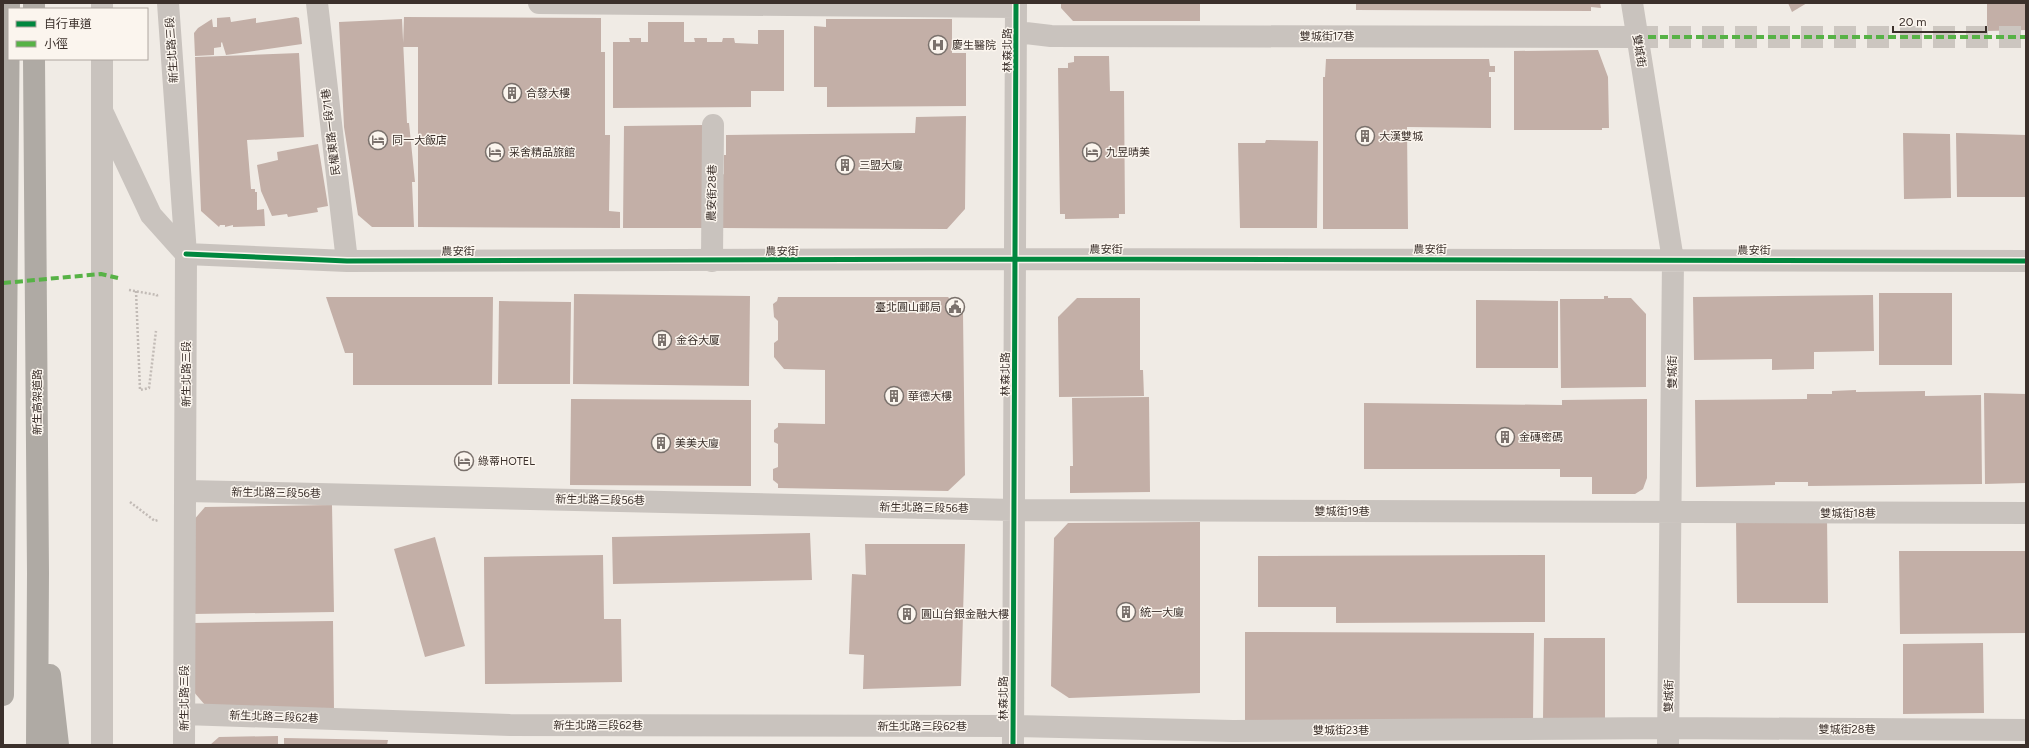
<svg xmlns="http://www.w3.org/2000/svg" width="2029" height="748" viewBox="0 0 2029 748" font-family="Figtree,'Noto Sans TC',sans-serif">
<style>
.building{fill:#c3afa7}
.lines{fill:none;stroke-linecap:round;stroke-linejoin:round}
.minor-tunnel{stroke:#ccc6c0;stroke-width:22;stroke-dasharray:22 11;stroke-linecap:butt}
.path{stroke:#c2bbb6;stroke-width:2.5;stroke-dasharray:2 2;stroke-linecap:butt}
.minor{stroke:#c9c3be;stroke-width:22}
.highway{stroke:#afaaa4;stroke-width:22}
.quiet{stroke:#57b246;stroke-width:4;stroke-dasharray:8 4;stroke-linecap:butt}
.cycleway-casing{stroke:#fbf5ee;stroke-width:8}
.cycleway{stroke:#00873e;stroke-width:5}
.labels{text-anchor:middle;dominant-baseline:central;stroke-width:3;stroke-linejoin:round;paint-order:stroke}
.street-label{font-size:11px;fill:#3b302b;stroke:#fbf5ee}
.poi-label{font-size:11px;fill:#3b302b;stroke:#fbf5ee;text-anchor:start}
</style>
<rect width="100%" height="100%" fill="#f0ebe5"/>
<path class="building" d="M1061 3H1200V21H1073L1061 8Z
M1356 3H1600L1601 8 1591 7V11L1356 10Z
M1788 3H1807L1792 12Z
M1987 3H2026V30L1987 31Z
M230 17 231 22 256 18V23L296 17 299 18 302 44 226 55 222 42 221 43V47L214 48V55L195 56 194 33 198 28 212 19 213 27H217V18Z
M404 17 601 18V52H605V135H610L609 211 620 212V228L418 227V47H403Z
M402 19 407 123H409L415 182H412L414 227H372L358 215 344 127 339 22Z
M826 19H952V53H966V106L827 107V87H814V26L826 27Z
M648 22H684V42H695L694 38H707V42H722L723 38H734L735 43 758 44V30H784V91H751V107L613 108V42H630L629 38H641V42H648Z
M1598 50 1608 77 1609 128H1602V130H1514V51Z
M299 53 304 137 247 140 251 189H255V192H257V210L264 209 265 226 233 227V225L225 227V225H220L219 227 201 211 195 57Z
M1074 56H1109L1110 91H1124L1125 214H1119V218L1065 219V214H1060L1058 68H1068V63L1074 62Z
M1326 59H1489L1490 66H1495V72H1489V77H1491V128L1407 127 1408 229H1323V77H1325Z
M966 116 965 209 947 229 723 228 722 175 724 174V155H726V135L915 133 916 117Z
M703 125V228H623L624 126Z
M1903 133 1950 134 1951 198 1904 199Z
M1956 133 2026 135V197H1957Z
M1266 140 1318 141 1317 228H1240L1238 143H1265Z
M318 144 328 206 317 208 318 212 288 217 287 214 272 216 261 191 257 165 278 160 277 152Z
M1879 293H1952V365H1879Z
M574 294 750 296 749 386 573 384Z
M1873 295 1874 351 1814 352V369L1772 370V359L1694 360 1693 297Z
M1604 296H1608V298H1631L1646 314V387L1561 388 1560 299H1604Z
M326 297H493L492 385H353V353H345Z
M778 297H948L963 313 965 475 948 491 778 488V484L773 480V469L778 467V444L774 442V430L778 427V423L825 424V370L784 369 774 357V343L778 340V321L774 317 773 304 777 301Z
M1077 298H1140V370H1143L1144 396 1059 397 1058 317Z
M1476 300 1558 301V368H1476Z
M499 301 571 302 570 384H498Z
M1856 390V392L1925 391V396L1981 395 1982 484 1808 486V482H1775V485L1696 487 1695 400 1807 399V394H1832V391Z
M1984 393 2026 394V483L1985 484Z
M1149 397 1150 492 1070 493V466H1073L1072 398Z
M571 399 751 400V486L570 485Z
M1647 399V478L1643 489 1635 494H1592V477H1560V469H1364V403L1562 405V400Z
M332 505 334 612 193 614 192 522 205 507Z
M1827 517 1828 603H1737L1736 518Z
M1200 522V693L1069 698 1051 686 1054 538 1068 523Z
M810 533 812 580 613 584 612 537Z
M435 537 465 646 425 657 394 549Z
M865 544H965L961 686 863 689 864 655 849 654 852 574 866 575Z
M1899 551H2026V633L1900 634Z
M603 555 604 619H621L622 682 485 684 484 557Z
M1545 555V622L1336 623V607H1258V556Z
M333 621 334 710 211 712 193 691 192 623Z
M1245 632 1534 633 1533 721 1245 720Z
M1544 638H1605V719H1543Z
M1983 643 1984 713 1903 714V644Z
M278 736V745H210L219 737Z
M284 738 388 740 387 745H284Z"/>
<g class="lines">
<path class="minor-tunnel" d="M1636 37H2026"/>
<path class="path" d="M129 290 157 295V297
M136 291 140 390 149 388 156 331
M130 502 155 521 158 520"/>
<path class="minor" d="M168 3 186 254 184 745
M317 3 347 261
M539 3 1016 7
M1632 3 1673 260 1668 745
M102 9V3
M1017 32 1051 36 1636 37
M102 111 151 215 186 254 347 261 1015 259 2026 261
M712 261 713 125
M186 491 1014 510 2026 513
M184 714 510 725 1013 726 1233 731 1668 728 2026 730
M102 745V59
M1013 745 1016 3"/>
<path class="highway" d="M34 3V9
M34 59 38 573 37 745
M50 675 58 745
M3 695 9 3"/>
<path class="quiet" d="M1636 37H2026
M3 283 101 274 118 278"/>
<defs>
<path id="cycleway" d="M186 254 347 261 1015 259 2026 261
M1013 745 1016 3"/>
</defs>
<use href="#cycleway" class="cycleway-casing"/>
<use href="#cycleway" class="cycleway"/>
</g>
<defs>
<symbol id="hospital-ring" viewBox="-11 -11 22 22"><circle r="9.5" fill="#fbf5ee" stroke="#7a716c" stroke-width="1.5"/><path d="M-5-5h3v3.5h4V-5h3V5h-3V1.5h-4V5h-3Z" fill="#7a716c"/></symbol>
<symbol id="building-ring" viewBox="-11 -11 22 22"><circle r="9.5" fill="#fbf5ee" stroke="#7a716c" stroke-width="1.5"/><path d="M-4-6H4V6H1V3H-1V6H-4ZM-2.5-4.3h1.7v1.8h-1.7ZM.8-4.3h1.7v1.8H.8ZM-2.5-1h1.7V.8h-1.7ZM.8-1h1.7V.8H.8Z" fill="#7a716c"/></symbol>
<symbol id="hotel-ring" viewBox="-11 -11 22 22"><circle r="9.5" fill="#fbf5ee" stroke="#7a716c" stroke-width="1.5"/><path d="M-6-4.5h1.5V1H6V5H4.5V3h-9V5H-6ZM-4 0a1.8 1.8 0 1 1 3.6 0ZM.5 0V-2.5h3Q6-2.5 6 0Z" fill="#7a716c"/></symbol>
<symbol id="civic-ring" viewBox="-11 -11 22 22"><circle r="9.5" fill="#fbf5ee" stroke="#7a716c" stroke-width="1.5"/><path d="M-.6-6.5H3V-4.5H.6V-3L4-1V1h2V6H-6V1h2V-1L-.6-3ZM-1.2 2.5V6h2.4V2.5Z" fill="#7a716c"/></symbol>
</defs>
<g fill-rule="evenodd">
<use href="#hospital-ring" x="927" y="34" width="22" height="22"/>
<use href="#building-ring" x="501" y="82" width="22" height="22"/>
<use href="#building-ring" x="1354" y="125" width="22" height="22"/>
<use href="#hotel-ring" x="367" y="129" width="22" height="22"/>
<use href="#hotel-ring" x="484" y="141" width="22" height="22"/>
<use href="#hotel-ring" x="1081" y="141" width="22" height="22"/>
<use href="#building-ring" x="834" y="154" width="22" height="22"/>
<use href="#civic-ring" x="944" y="296" width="22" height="22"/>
<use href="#building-ring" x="651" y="329" width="22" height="22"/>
<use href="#building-ring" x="883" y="385" width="22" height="22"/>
<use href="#building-ring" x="1494" y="426" width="22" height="22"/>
<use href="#building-ring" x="650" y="432" width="22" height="22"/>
<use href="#hotel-ring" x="453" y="450" width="22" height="22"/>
<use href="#building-ring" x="1115" y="601" width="22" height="22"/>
<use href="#building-ring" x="896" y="603" width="22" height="22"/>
</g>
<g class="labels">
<g class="street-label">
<text x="1327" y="36">雙城街17巷</text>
<text transform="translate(172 50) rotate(-94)">新生北路三段</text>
<text transform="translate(1007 50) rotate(-90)">林森北路</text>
<text transform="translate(1639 51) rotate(81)">雙城街</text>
<text transform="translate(331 132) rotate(-97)">民權東路一段71巷</text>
<text transform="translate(712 193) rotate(-89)">農安街28巷</text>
<text x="1106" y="249">農安街</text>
<text x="1430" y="249">農安街</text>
<text x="1754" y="250">農安街</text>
<text x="458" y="251">農安街</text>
<text x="782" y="251">農安街</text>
<text transform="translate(1672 372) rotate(-90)">雙城街</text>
<text transform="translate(186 374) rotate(-90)">新生北路三段</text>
<text transform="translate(1005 374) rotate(-90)">林森北路</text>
<text transform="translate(37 402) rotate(-90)">新生高架道路</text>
<text transform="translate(276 493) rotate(1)">新生北路三段56巷</text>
<text transform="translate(600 500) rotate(1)">新生北路三段56巷</text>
<text transform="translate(924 508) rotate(1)">新生北路三段56巷</text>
<text x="1342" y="511">雙城街19巷</text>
<text x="1848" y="513">雙城街18巷</text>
<text transform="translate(1669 696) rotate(-89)">雙城街</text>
<text transform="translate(184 698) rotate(-90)">新生北路三段</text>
<text transform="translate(1003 698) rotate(-90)">林森北路</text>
<text transform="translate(274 717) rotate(2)">新生北路三段62巷</text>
<text x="598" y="725">新生北路三段62巷</text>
<text x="922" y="726">新生北路三段62巷</text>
<text x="1847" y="729">雙城街28巷</text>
<text x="1341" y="730">雙城街23巷</text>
</g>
<g class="poi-label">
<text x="952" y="45">慶生醫院</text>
<text x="526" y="93">合發大樓</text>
<text x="1379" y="136">大漢雙城</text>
<text x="392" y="140">同一大飯店</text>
<text x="509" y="152">采舍精品旅館</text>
<text x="1106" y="152">九昱晴美</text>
<text x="859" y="165">三盟大廈</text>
<text x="941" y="307" text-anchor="end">臺北圓山郵局</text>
<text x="676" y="340">金谷大厦</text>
<text x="908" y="396">華德大樓</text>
<text x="1519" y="437">金磚密碼</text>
<text x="675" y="443">美美大廈</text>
<text x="478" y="461">綠蒂HOTEL</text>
<text x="1140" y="612">統一大廈</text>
<text x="921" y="614">圓山台銀金融大樓</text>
</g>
</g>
<rect width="2029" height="748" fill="none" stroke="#3b302b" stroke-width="8"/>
<rect x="8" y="8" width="140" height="52" fill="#fbf5ee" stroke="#aea6a0"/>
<rect x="16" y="21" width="20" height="6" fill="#00873e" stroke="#aea6a0"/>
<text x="44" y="28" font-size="12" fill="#3b302b">自行車道</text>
<rect x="16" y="41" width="20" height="6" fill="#57b246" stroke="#aea6a0"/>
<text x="44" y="48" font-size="12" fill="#3b302b">小徑</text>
<path d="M1893 26v6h93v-6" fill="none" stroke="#3b302b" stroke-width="2"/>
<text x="1899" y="26" font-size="12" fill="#3b302b" stroke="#fbf5ee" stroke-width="3" paint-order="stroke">20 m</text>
</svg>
